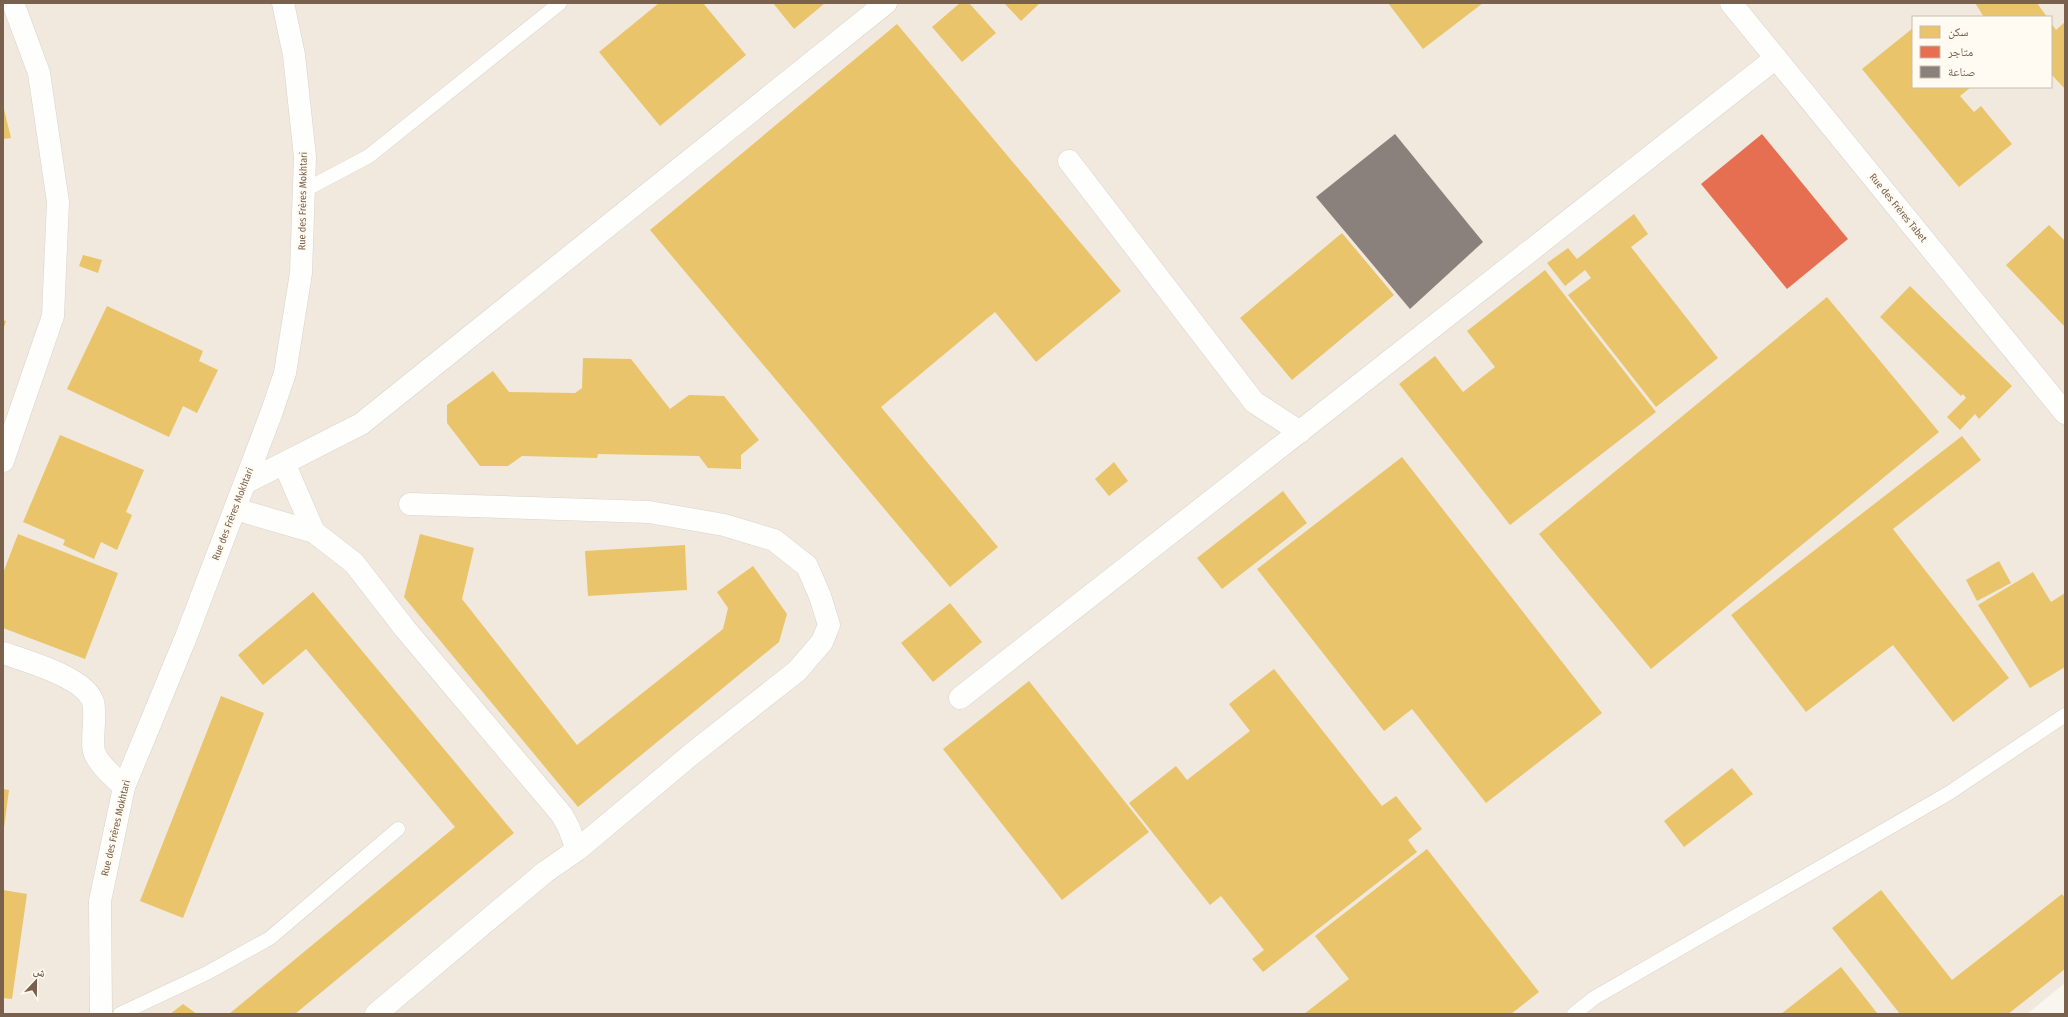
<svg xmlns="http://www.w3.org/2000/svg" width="2068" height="1017" viewBox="0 0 2068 1017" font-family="'Fira Sans Condensed','Noto Naskh Arabic',sans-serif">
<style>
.residential{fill:#f1e9dd;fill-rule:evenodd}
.homes{fill:#e9c46a}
.shops{fill:#e76f51}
.industry{fill:#8a817c}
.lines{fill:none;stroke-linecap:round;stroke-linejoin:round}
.lane-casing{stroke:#d9d3cd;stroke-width:15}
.street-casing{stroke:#d9d3cd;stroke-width:23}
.secondary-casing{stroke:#d8d2ca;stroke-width:23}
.lane{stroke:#fefefd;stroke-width:14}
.street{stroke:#fefefd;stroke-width:22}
.secondary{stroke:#fefefd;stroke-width:22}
.labels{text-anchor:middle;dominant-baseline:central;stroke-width:4;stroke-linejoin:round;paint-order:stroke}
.street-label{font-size:10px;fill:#79614d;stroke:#fffbf2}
</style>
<rect width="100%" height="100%" fill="#f9f6ef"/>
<path class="residential" d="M3 3H2065V983L2027 1014H3ZM1913 17H2051V87H1913Z"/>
<path class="homes" d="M659 3H703L746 55 660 126 599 52Z
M773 3H825L794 29Z
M960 3H969L996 33 962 62 932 27Z
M1004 3H1040L1021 21Z
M1388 3H1483L1423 49Z
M1975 3H2037L2047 17H1984Z
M2065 22V89L2051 74V23L2056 30Z
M897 24 1121 291 1036 362 995 312 881 407 998 547 950 587 650 230Z
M1913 28V87H1971L1960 96 1974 112 1981 106 2012 144 1959 187 1862 69Z
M3 105 11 138 3 139Z
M1634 214 1648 234 1631 247 1718 358 1656 407 1568 295 1591 278 1585 270 1565 286 1547 263 1568 248 1577 259Z
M2049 225 2065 241V327L2006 265Z
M1342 233 1394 295 1292 380 1240 318Z
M83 255 102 260 98 273 79 266Z
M1545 270 1656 412 1510 525 1399 384 1435 356 1463 392 1495 367 1467 331Z
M1910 286 2012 386 1979 419 1975 414 1960 430 1947 417 1966 398 1963 394 1961 396 1880 317Z
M1827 297 1939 432 1651 669 1539 534Z
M107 306 203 351 199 361 218 370 197 413 183 406 169 437 67 389Z
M3 320 6 321 3 330Z
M583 358 631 359 670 409 689 395 724 396 759 440 741 455V469L708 468 699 456 598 454 597 458 522 456 508 466H480L447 423V405L493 371 509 392 575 393 582 388Z
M60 435 144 470 126 512 132 515 117 550 101 542 94 559 63 545 65 540 23 522Z
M1962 436 1981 460 1893 529 2009 678 1953 722 1893 645 1806 712 1731 615Z
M1402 457 1602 713 1486 803 1412 709 1384 731 1257 569Z
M1114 462 1128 481 1109 496 1095 479Z
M1283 491 1307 523 1222 589 1197 558Z
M18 534 118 573 85 659 3 628V573Z
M420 534 474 548 462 599 577 745 723 629 728 608 717 592 753 566 787 614 779 642 578 807 404 597Z
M685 545 687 590 588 596 585 551Z
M1999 561 2011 583 1977 601 1966 580Z
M2033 572 2051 602 2065 593V667L2030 688 1978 605Z
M313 592 514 833 295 1014H229L455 827 306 649 263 685 238 655Z
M950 603 982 642 933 682 901 643Z
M1274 669 1382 806 1396 796 1422 829 1408 840 1417 852 1263 972 1252 959 1264 950 1221 896 1210 905 1129 803 1176 766 1187 780 1250 731 1229 704Z
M1029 681 1149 832 1062 900 943 749Z
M221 696 264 713 183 918 140 901Z
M1732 768 1753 794 1684 847 1664 821Z
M3 789 9 790 4 828H3Z
M1427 849 1539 992 1511 1014H1304L1349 979 1315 936Z
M3 890 27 894 12 999 3 998Z
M1881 890 1952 980 2062 894 2065 898V969L2008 1014H1900L1832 928Z
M1841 967 1877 1013 1781 1014Z
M183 1004 197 1014H170Z"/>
<path class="shops" d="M1762 134 1848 239 1787 289 1701 184Z"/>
<path class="industry" d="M1395 134 1483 242 1410 309 1316 197Z"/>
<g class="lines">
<defs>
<path id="lane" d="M305 190 369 156 560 3
M120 1014 207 973 270 938 398 829
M1574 1014 1594 998 1949 793 2065 715"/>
<path id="street" d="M1069 161 1254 402 1300 432
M3 461 53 316 58 202 39 73 13 3
M284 463 314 532
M245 483 361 424 886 3
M410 504 649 512 724 525 774 540 807 566 820 596 829 625 822 642 797 671 693 753 577 850
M235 509 314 532 354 563 406 630 562 815 569 828 577 850 545 872 376 1014
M3 653C26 661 85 677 93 702 97 716 90 744 95 754 101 767 114 777 124 787
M960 698 1776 58"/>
<path id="secondary" d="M1731 3 2065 413
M101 1014 100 901 124 787 186 637 271 414 285 373 301 273 305 157 294 55 283 3"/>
</defs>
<use href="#lane" class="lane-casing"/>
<use href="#street" class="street-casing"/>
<use href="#secondary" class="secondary-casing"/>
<use href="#lane" class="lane"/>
<use href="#street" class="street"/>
<use href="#secondary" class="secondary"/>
</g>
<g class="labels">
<g class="street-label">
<text transform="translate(303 201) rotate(-89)">Rue des Frères Mokhtari</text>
<text transform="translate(1898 208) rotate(51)">Rue des Frères Tabet</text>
<text transform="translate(233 514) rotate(-69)">Rue des Frères Mokhtari</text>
<text transform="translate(116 828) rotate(-77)">Rue des Frères Mokhtari</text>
</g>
</g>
<rect width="2068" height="1017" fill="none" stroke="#79614d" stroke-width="8"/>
<rect x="1912" y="16" width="140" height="72" fill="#fffbf2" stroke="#c9bdb0"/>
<rect x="1920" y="26" width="20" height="12" fill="#e9c46a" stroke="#c9bdb0"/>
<text x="1948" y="36" font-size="12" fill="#79614d">سكن</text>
<rect x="1920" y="46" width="20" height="12" fill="#e76f51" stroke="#c9bdb0"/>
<text x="1948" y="56" font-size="12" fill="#79614d">متاجر</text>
<rect x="1920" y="66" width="20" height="12" fill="#8a817c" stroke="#c9bdb0"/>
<text x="1948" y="76" font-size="12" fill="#79614d">صناعة</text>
<g transform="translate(36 981) rotate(22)" stroke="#fffbf2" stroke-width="3" paint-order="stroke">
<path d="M0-3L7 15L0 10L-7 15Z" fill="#79614d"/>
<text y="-6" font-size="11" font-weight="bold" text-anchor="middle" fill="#79614d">ش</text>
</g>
</svg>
